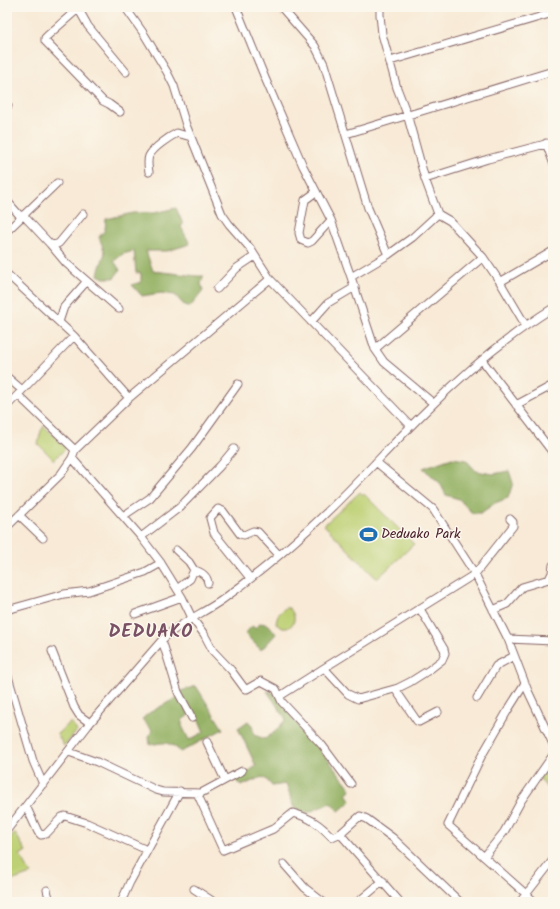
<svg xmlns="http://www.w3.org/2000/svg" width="560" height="909" viewBox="0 0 560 909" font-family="Kalam,sans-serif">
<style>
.green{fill:#bdd074;stroke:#847850}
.forest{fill:#96b266;stroke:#706848}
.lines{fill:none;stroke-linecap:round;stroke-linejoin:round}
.minor-casing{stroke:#876667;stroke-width:9}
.minor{stroke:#fff;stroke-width:7}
.labels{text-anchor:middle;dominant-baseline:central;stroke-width:3;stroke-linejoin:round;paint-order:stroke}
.poi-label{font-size:14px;fill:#4a1f2b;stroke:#fbf7ec;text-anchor:start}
.district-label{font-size:18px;font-weight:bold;letter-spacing:1px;fill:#7a5164;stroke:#fbf7ec}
</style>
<rect width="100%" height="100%" fill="#fbf7ec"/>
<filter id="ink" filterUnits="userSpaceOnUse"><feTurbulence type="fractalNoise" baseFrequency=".025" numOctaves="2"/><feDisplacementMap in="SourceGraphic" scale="8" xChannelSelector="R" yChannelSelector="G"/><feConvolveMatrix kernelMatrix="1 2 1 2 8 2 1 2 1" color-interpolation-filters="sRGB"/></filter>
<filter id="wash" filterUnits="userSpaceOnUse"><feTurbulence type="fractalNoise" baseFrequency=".012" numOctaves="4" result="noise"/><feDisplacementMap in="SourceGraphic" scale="16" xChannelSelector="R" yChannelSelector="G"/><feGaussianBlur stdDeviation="0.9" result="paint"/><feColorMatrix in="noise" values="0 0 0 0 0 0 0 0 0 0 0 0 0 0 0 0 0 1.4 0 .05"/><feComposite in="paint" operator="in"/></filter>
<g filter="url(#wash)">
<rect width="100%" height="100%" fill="#f8ead6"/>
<path class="green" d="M44 426 66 448 54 460 38 444 41 431Z
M360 492 363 495 364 494 414 544 377 579 324 525Z
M285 608H289C303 622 285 636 276 623L278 615Z
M71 722 77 731 64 746 57 734Z
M553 766V789L551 787 548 789 539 778Z
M15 833 26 851 20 855 31 874 8 882 7 842Z"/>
<path class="forest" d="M176 208 183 224 181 227 190 244 167 251H146L153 271 197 276H204L201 283 203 291 190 307 183 304 175 295 161 293 142 296 132 285 141 282V273H136L134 251 123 254 114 261 120 270 114 278H104L98 275 99 270 105 253 99 237 105 230 106 219 133 213H154Z
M452 458 466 460 476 471 493 474 509 471 513 483 508 498 495 503 481 513H472L459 499 446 495 440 483 423 468Z
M261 623 269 625 276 634 261 650 245 634 252 626 255 628Z
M196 686 223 729 181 752C169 741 164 742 150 745L149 737 152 730 142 719 149 713 176 698 181 699 189 715 182 720V726L189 740 204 732 199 720 181 695V691Z
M267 691 274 693 308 738 316 744 351 789 346 794 351 801 339 811 330 803 307 813 294 808 286 784 272 786 266 779 262 777 241 786 235 780 244 775 256 766 238 728 248 721 252 725 254 735 265 739 276 731 286 719Z"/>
</g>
<g filter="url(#ink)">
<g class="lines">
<defs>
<path id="minor" d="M80 7 47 36 45 38V41L103 101 109 104 120 112
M125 7 144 34 167 72 174 86 186 125 191 137
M236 7 265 78 303 166 331 220 351 277 375 349 384 362 433 403
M281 7 315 46 324 64 368 208 388 255
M380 7V15L382 34 397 88 407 114 425 179 438 214 450 221 483 257 500 282 553 251
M78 8 88 26 126 72
M390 61 553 13
M7 105 8 106
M346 134 553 71
M546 143 553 162
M149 172C148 166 147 161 149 156 153 148 169 137 177 133L191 137 222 214 229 224 250 248 270 279
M425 179 488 159 553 142
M316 192 305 200 299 233 301 240 308 243 312 241 331 220
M7 201 21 217
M23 215 50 244 55 245 59 243 83 214
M7 231 57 183
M50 244 66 263 119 309
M7 274 74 336 129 398 270 279 411 426
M351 277 388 255 413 237 438 214
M500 282 526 326
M217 289 237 268 255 256
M59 322 64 307 87 281
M311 322 328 303 355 287
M375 349 483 257
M482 360 553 453
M7 377 22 390
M18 395 75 450
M516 405 553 385
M7 406 74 336
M72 458 141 537 161 563 182 597 192 618 204 634 213 651 231 670 245 689H247L261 681 276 689 282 702 322 745 351 784
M376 462 433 509 475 574 508 639 528 691 553 744
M19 515 43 538
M123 516 150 498 192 448 238 384
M7 527 61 474 72 458 75 450 129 398
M141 537 180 507 220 466 234 449
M176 550 189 562 194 570 190 579 177 589
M194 570C202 572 207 575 208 583
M250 578 214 533 210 518 218 509 223 511 240 534 244 535 253 531 258 532 279 555
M7 610 64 594 89 591 145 572 161 563
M493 610 507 604 522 587 549 579 552 573 553 565
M135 614 182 597
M508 639 553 641
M162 640 178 692 192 718
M52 651 74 707 79 715 90 723
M324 668 348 694 358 699 398 688 410 682 429 670 442 660 445 653 444 649 420 609
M7 673 33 761 43 784
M525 683 508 710 481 757 448 825 535 902
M395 689 417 721 419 722 438 712
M280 696 324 668 475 574 513 526V522L510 519
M477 698 496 666 514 656
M207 742 225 780
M69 752 97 762 156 790 163 792 201 793 242 771
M197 793 223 850 273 829 293 813C311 818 319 824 332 837L341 833
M26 806 38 832 41 835 46 834 62 817 65 816 87 823 147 850
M7 830 90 723 162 640C179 623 202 614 222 600 253 578 283 553 311 527 351 491 386 450 424 413 463 374 506 337 553 308
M484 857 504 832 521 801 553 755
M284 864 305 888 323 902
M194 889 214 902
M47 890 50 902
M121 902 130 882 180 791
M358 902 383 881
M400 902 342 836V832L360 816 367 819 393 838 460 902
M520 902 553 860"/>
</defs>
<use href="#minor" class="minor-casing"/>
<use href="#minor" class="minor"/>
</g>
</g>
<defs>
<symbol id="stadium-bare" viewBox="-9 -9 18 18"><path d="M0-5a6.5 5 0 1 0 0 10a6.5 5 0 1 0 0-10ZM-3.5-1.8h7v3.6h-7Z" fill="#1f6fb2" stroke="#fbf7ec" stroke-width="2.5" paint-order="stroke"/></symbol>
</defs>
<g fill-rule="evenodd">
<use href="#stadium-bare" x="356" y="522" width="25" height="25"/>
</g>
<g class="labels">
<g class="poi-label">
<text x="381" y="534">Deduako Park</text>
</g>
<g class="district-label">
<text x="151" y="632">DEDUAKO</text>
</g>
</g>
<rect width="560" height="909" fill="none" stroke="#fbf7ec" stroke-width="24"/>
</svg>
